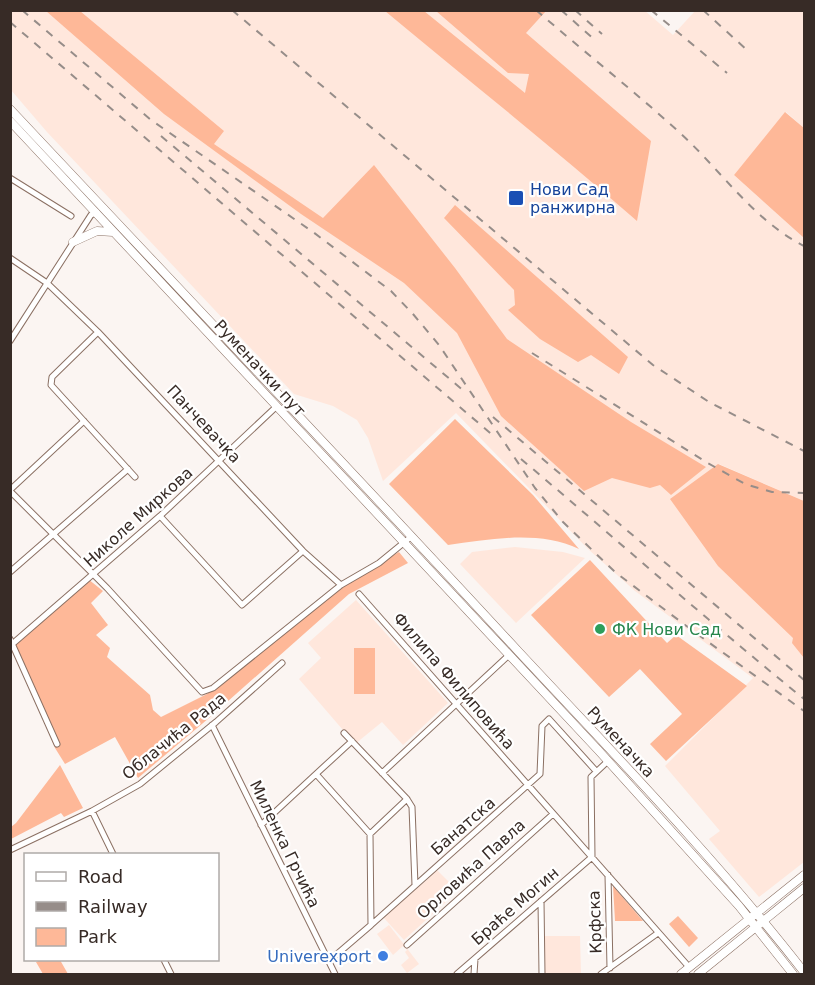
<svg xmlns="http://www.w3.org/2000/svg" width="815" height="985" viewBox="0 0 815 985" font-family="'DejaVu Sans',sans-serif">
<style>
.built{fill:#ffe7dc}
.green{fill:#feb898}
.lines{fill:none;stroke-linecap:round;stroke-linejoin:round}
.minor-casing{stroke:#8b7063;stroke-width:7}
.secondary-casing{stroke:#8b7063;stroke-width:9}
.minor{stroke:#fff;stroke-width:5}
.secondary{stroke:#fff;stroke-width:8}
.rail{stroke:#968d89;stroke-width:2;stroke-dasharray:8 8;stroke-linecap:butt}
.transit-dot{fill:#1a4fb4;stroke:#fff;stroke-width:2}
.leisure-dot{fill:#2e9e5b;stroke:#fff;stroke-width:2}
.shop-dot{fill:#3f7fe0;stroke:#fff;stroke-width:2}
.labels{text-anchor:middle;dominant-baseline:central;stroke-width:4.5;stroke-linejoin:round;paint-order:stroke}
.transit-label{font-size:16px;fill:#164399;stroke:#fff;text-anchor:start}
.street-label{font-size:16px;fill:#372b26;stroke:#fff}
.leisure-label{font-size:16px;fill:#27864d;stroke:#fff;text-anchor:start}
.shop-label{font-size:16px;fill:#366cbe;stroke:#fff;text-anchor:end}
</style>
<rect width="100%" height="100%" fill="#fbf5f2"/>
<path class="built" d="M644 10 673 35 695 11H804V128L786 112 734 175 804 238V501L719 464 794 638 804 650V862L759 897 709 839 720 831 665 766 753 678 635 591 588 549 456 413 383 481 368 438 357 420 333 406 294 394 47 132 11 90V11Z
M515 547 563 552 585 558 516 623 460 564 472 552Z
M356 600 448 703 403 745 382 722 355 744 299 679 321 658 308 643Z
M436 869 449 882 440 890 448 900 404 940 383 917 428 879 427 878Z
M389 925 419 964 407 973 401 965 409 958 405 952 407 950 403 946 393 955 377 934Z
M544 936H580L581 974H545Z"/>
<path class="green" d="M46 11H80L224 131 214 144 323 218 374 165 455 268 507 339 631 422 706 467 671 495 660 485 650 488 612 478 584 491 501 416 457 333 404 283 301 214 164 114Z
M385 11H424L525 93 529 74 508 73 436 11H546L526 33 651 141 637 221C555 149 469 81 385 11Z
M785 112 804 128V238L734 175Z
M455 205 628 357 619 374 591 355 578 362 540 339 508 310 515 305 514 290 444 218Z
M455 419 533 495 579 549C539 530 491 539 448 545L389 484Z
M718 464 804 501V658L792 643 793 638 718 566 670 499Z
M399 552 408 563 349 594 209 718 138 778 115 737 65 764 55 748 13 644 88 579 103 591 91 603 108 625 96 635 110 648 107 657 150 695 153 710 161 717 207 694 341 585Z
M590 560 667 643 676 635 747 686 666 761 650 744 682 714 640 669 609 697 531 615Z
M354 648H375V694H354Z
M60 765 83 808 64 817 61 813 11 839V827L16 823Z
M613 886 643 921H615Z
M678 916 698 938 689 947 669 924Z
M41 960H60L68 974H43L36 962Z"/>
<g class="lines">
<defs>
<path id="minor" d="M10 178 71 216
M10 258 47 283 98 332 303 551 341 585
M98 332 52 377 51 385 135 477
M10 341 91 215 97 212
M10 490 84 421
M10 491 107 588 202 692 213 688 341 585 379 563 412 536
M160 516 242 605 303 551
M10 572 128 469
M359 594 689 967
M10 639 57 744
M10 646 160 516 277 406
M212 725 335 974
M344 733 407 799 370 834 316 774 352 741
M382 773 509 655
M407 799 412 807 415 885
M92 811 113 854
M261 825 316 774
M10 850 92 811 140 784 216 722 282 663
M608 875 610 968
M541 901 542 974
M371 925 540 774 542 726 549 719 596 771
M407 945 553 814
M164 960 171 974
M329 961 371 925 370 834
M457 974 592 857 591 777 608 761
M474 974 475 959
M601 974 658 933"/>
<path id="secondary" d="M10 109C180 290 350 469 518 651 616 756 716 859 804 972
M10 121 599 751 739 906 793 974
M73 242 97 231 113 232
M681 974 804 875
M698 974 804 888"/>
</defs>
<use href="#minor" class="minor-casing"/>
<use href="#secondary" class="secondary-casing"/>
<use href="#minor" class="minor"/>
<use href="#secondary" class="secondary"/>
<path class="rail" d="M22 10 151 120 313 232 391 291 413 314 439 345 535 488 563 522 615 572 693 631 804 711
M232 10 653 365 709 402 804 451
M536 10C583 51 633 90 679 132 721 170 753 220 804 246
M561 10 596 41
M575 10 602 34
M651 10 727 73
M703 10 747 50
M10 22 496 438
M161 136 464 391
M532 353 706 462 745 484 772 492 804 493
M493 417 804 680
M521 459C616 539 708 621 804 699"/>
</g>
<rect class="transit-dot" x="508" y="190" width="16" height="16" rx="3"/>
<circle class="leisure-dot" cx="600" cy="629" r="6"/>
<circle class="shop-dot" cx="383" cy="956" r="6"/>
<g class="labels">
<g class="transit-label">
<text x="530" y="189">Нови Сад<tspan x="530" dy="18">ранжирна</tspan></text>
</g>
<g class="street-label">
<text transform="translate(260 368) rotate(47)">Руменачки пут</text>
<text transform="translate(204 424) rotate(47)">Панчевачка</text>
<text transform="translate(138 517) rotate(-42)">Николе Миркова</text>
<text transform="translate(454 681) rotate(49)">Филипа Филиповића</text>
<text transform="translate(174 736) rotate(-39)">Облачића Рада</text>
<text transform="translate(621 742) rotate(47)">Руменачка</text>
<text transform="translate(463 826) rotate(-41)">Банатска</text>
<text transform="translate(285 844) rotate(64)">Миленка Грчића</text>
<text transform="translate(471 869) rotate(-42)">Орловића Павла</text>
<text transform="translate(515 906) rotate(-41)">Браће Могин</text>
<text transform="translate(595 922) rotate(-92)">Крфска</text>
</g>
<g class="leisure-label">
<text x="612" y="629">ФК Нови Сад</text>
</g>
<g class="shop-label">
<text x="371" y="956">Univerexport</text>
</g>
</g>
<rect width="815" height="985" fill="none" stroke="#372b26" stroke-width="24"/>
<rect x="24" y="853" width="195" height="108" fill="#ffffff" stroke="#afaaa8" stroke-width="1.5"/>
<rect x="36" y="872" width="30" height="9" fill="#ffffff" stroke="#afaaa8" stroke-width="1.5"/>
<text x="78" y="883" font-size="18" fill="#372b26">Road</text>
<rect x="36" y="902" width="30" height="9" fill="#968d89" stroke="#afaaa8" stroke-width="1.5"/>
<text x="78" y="913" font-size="18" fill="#372b26">Railway</text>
<rect x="36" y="928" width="30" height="18" fill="#feb898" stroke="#afaaa8" stroke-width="1.5"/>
<text x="78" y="943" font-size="18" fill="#372b26">Park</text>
</svg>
